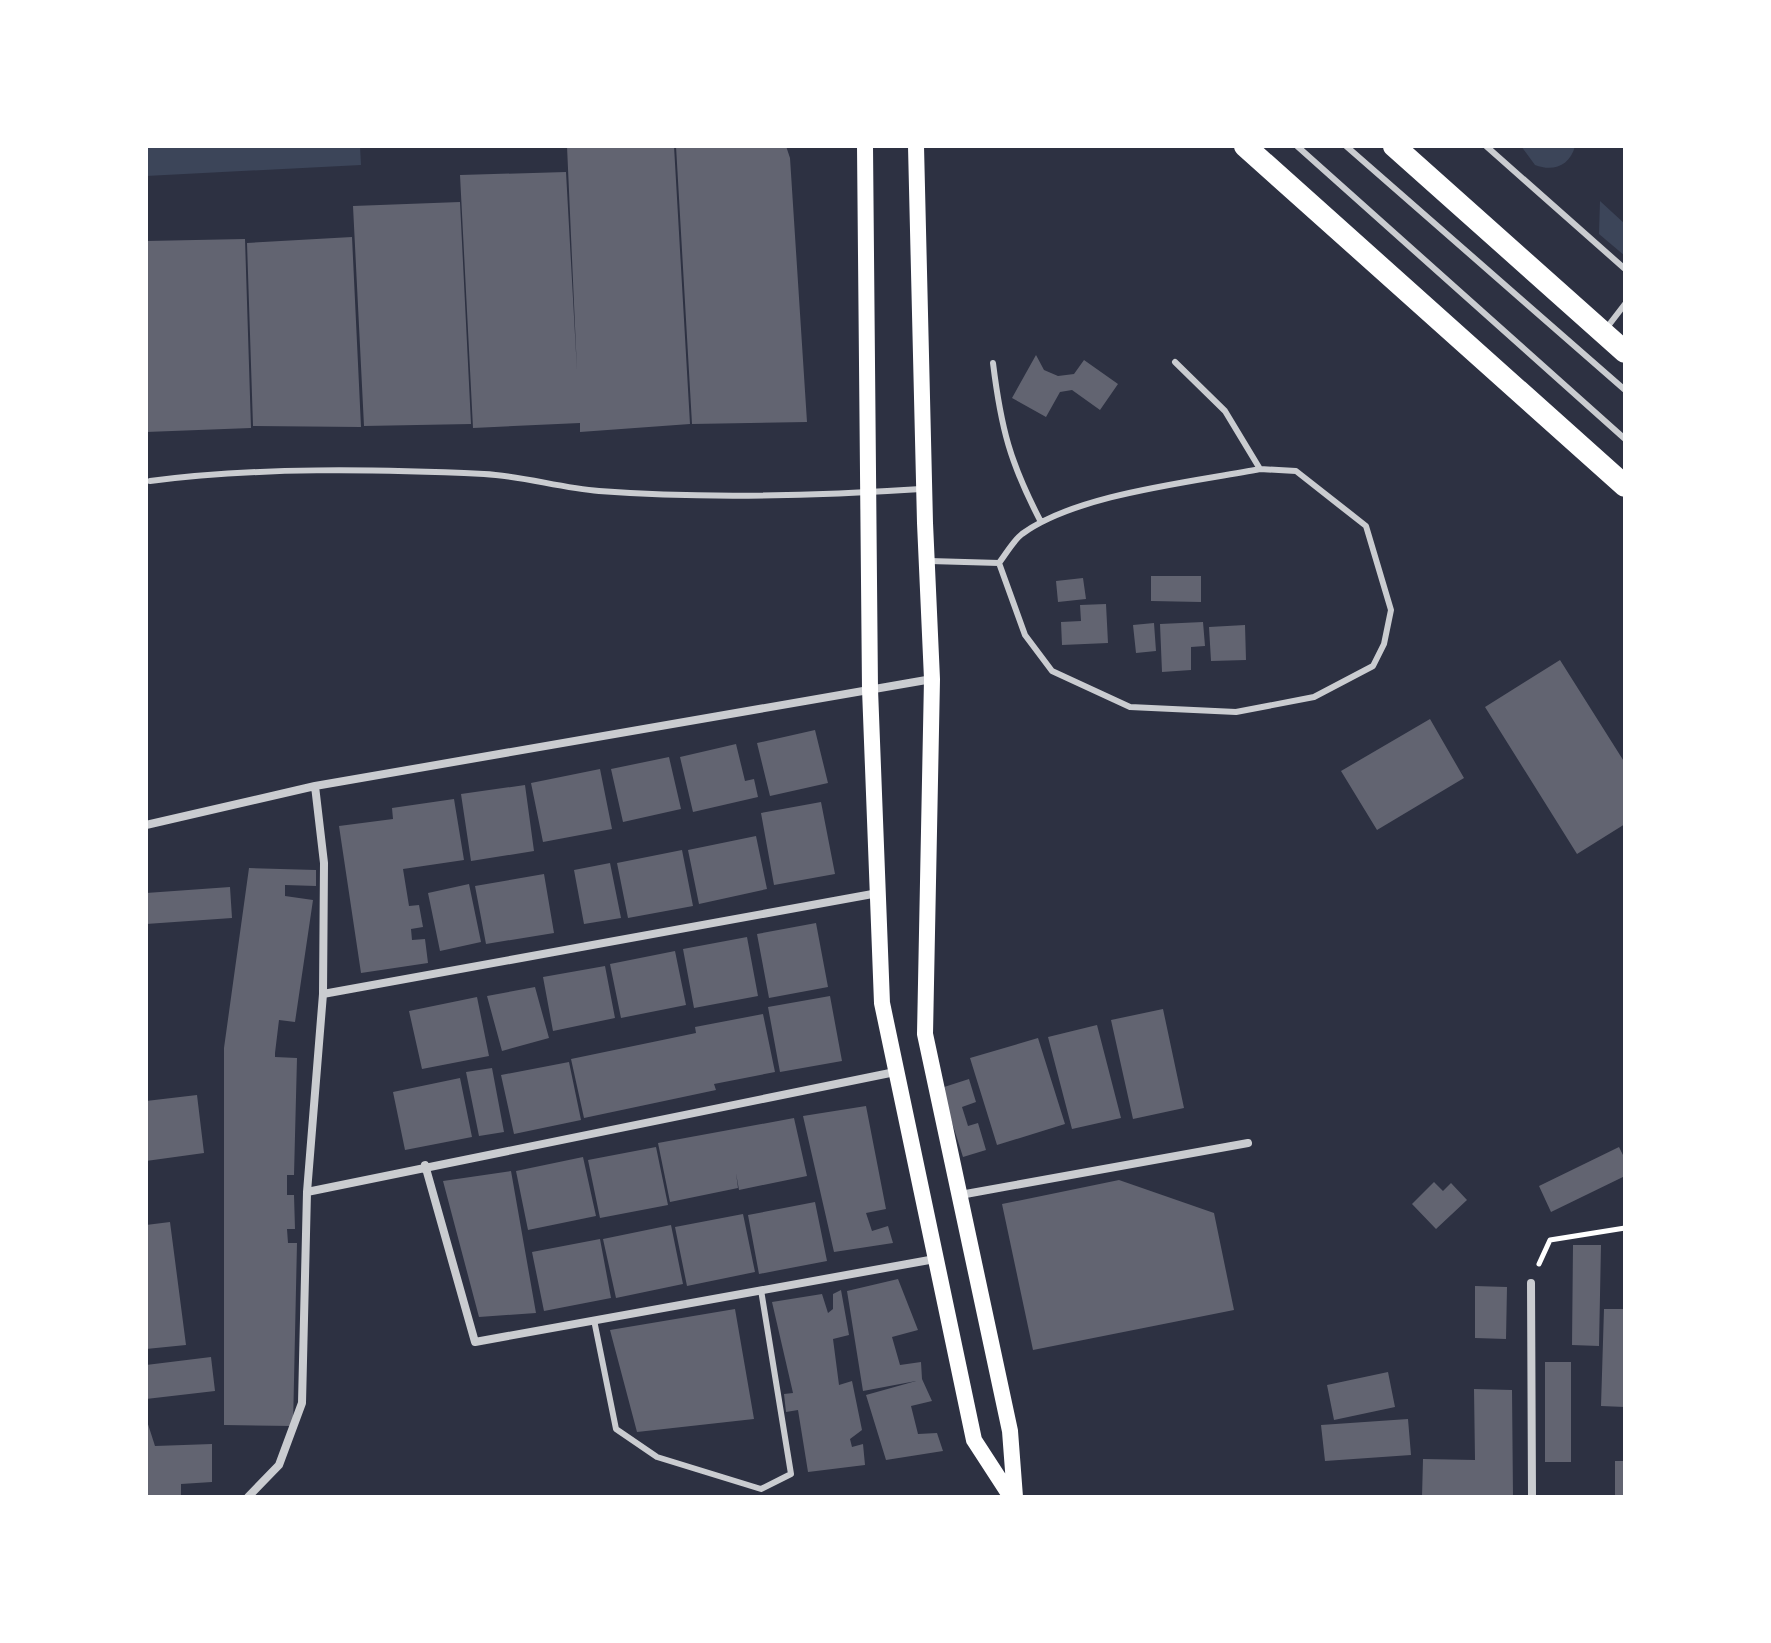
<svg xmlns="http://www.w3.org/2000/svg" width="1771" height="1643" viewBox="0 0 1771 1643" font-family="'DejaVu Sans',sans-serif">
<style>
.green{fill:#3c4559}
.building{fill:#626471}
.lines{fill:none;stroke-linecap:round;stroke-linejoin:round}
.path{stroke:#fff;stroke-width:5}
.service{stroke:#caccd0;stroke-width:6}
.minor{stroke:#caccd0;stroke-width:8}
.secondary{stroke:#fff;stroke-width:16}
.trunk{stroke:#fff;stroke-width:22}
</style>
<rect width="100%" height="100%" fill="#2d3142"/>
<path class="green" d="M146 146H360L361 165 146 176Z
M1521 146H1575C1570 166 1553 172 1535 165Z
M1600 201 1625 224V256L1599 234Z"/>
<path class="building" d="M567 146H674L690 424 580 432V423L473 428 460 175 566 172 577 371Z
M676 146H786L790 158 807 422 692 424Z
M460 202 471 424 364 426 353 206Z
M352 237 361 427 253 426 247 243Z
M245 239 251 428 146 432V241Z
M1036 355 1044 370 1058 376 1074 374 1084 360 1118 384 1100 410 1072 390 1060 392 1046 417 1012 398Z
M1151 576H1201V602L1151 601Z
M1083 578 1086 599 1058 602 1056 581Z
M1106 604 1108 643 1062 645 1061 622 1081 621 1080 605Z
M1203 622 1205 646 1191 647V670L1162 672 1160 624Z
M1154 623 1156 651 1136 653 1133 625Z
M1245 625 1246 660 1211 661 1209 627Z
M1560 660 1625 763V824L1577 854 1485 707Z
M1430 719 1464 778 1377 830 1341 771Z
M815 730 828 783 770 796 757 743Z
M736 744 745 781 754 779 758 797 693 812 680 757Z
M669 757 681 809 623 822 611 769Z
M600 769 612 829 543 842 531 783Z
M525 785 534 851 471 861 461 794Z
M454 799 464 860 403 869 409 906 419 905 423 927 411 929 412 940 425 939 428 963 361 973 339 826 393 819 392 808Z
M821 802 835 874 774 885 761 813Z
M756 836 767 889 699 904 688 850Z
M682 850 693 906 628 918 617 863Z
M610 863 621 918 584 924 574 870Z
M249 868 316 870V886L285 885V896L313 900 295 1022 279 1020 275 1053V1057L297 1058 294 1175H287V1195H294L295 1229H287L288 1243H297L293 1426 224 1425V1048Z
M544 874 554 933 486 944 475 886Z
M469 884 481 942 440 951 428 893Z
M230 887 232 918 146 924V893Z
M816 923 828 987 769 998 757 934Z
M747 937 758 996 694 1008 683 949Z
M675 951 686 1005 621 1018 610 964Z
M605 966 615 1018 553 1031 543 977Z
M535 987 549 1038 502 1051 487 996Z
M830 996 842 1061 780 1072 768 1007Z
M477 997 489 1056 422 1069 409 1011Z
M1163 1009 1184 1108 1133 1119 1111 1020Z
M763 1014 775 1072 714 1084 716 1090 584 1118 571 1059 696 1033 695 1027Z
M1097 1025 1121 1118 1072 1129 1048 1037Z
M1038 1038 1065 1124 997 1145 970 1058Z
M569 1062 581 1120 514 1134 501 1075Z
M492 1068 504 1132 479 1136 466 1072Z
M460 1078 472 1137 405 1150 393 1092Z
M969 1079 976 1102 962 1107 968 1126 978 1123 986 1150 963 1157 941 1088Z
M197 1095 204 1153 146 1161V1101Z
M866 1106 886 1209 866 1213 872 1231 888 1226 893 1243 834 1252 803 1116Z
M794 1118 807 1176 739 1190 736 1173 738 1188 670 1202 658 1143Z
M656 1147 668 1205 600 1218 588 1160Z
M1619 1147 1625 1159V1176L1551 1212 1539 1186Z
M583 1157 596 1216 528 1230 516 1171Z
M511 1171 536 1313 479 1317 443 1181Z
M1119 1180 1214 1213 1234 1310 1033 1350 1002 1204Z
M1434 1182 1443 1191 1451 1183 1467 1200 1436 1229 1412 1204Z
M815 1202 827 1261 759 1274 748 1215Z
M743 1214 755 1272 687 1286 675 1227Z
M170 1222 186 1345 146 1349V1225Z
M671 1225 683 1284 616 1298 603 1239Z
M600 1239 611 1298 544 1311 532 1252Z
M1573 1245H1601L1599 1346 1572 1345Z
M898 1279 918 1330 892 1337 900 1365 921 1362 922 1379 932 1401 911 1406 918 1434 937 1433 943 1451 886 1460 866 1395 916 1381 863 1391 847 1291Z
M1475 1286 1507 1287 1506 1339 1475 1338Z
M841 1290 849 1335 833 1339 839 1385 852 1381 862 1430 850 1439 852 1447 863 1444 865 1465 808 1472 798 1410 786 1412 784 1394 793 1393 772 1302 822 1294 828 1313 833 1309V1294Z
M735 1309 754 1419 637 1432 610 1330Z
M1604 1309H1625V1407L1601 1406Z
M211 1357 215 1391 146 1399V1365Z
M1545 1362H1571V1462H1545Z
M1388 1372 1395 1407 1334 1420 1327 1385Z
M1474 1389 1512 1390 1513 1497H1422L1423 1459 1475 1460Z
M146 1418 155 1446 212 1444V1482L181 1484V1497H148Z
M1408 1419 1411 1455 1325 1461 1321 1425Z
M1615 1461H1625V1497H1615Z"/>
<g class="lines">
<path class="path" d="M1539 1264 1550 1240 1625 1228"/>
<path class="service" d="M1297 146 1625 439
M1346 146 1625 390
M1486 146 1625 269
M1605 330 1625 304
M1175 362 1225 411 1260 469
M993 363C1001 428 1010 463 1041 522
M1260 469 1296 471 1366 526 1391 610 1384 644 1373 666 1314 697 1236 712 1130 707 1052 671 1025 635 999 563C1006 554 1013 541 1022 534 1076 494 1193 482 1260 469Z
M150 481C257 467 376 469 484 474 523 476 560 488 599 491 705 499 814 496 921 489
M930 561 999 563
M594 1320 616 1429 657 1457 761 1489 791 1474 761 1290"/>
<path class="minor" d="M146 825 315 786 932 679
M323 994 878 893
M425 1165 475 1342 935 1259
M307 1192 895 1072
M960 1195 1248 1143
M1531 1283 1532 1497
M248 1497 279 1465 302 1403 307 1192 323 994 324 863 315 786"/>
<path class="secondary" d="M865 146 870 689 882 1003 974 1440 1011 1497
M916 146 925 523 932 679 925 1034 1010 1431 1015 1497"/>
<path class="trunk" d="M1245 146 1625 486
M1394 146 1625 352"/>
</g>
<rect width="1771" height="1643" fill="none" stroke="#ffffff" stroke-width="296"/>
</svg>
